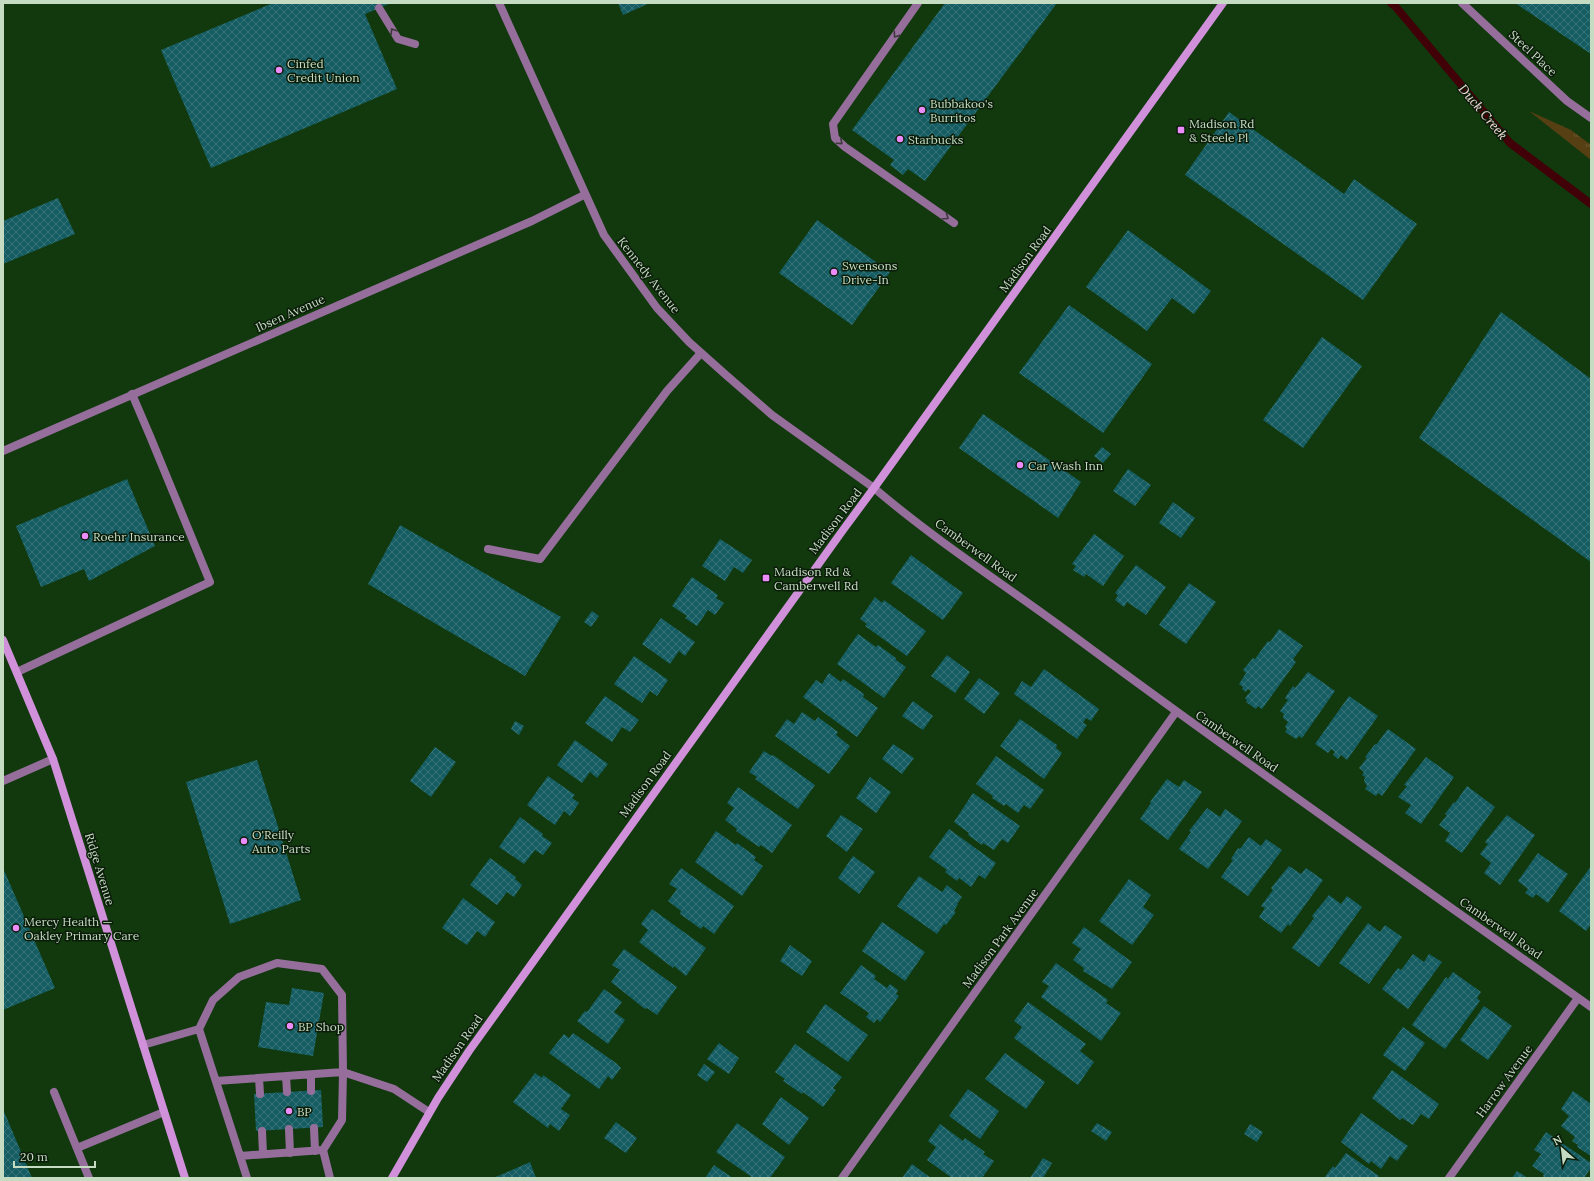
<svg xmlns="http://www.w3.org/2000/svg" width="1594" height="1181" viewBox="0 0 1594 1181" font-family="Lora,serif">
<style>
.grass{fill:url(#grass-tufts)}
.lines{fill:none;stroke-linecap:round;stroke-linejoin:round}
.stream{stroke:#410007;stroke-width:8}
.building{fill:url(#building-cross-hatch)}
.service{stroke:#966e9c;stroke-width:8}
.minor{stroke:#966e9c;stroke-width:8}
.tertiary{stroke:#966e9c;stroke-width:8}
.secondary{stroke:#d091da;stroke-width:8}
.oneway{stroke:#3c393d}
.poi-dot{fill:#ec8cfb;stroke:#0b1c0a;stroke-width:1.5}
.labels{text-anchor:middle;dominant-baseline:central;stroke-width:3;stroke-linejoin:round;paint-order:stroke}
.street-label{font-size:12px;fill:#c5dcc2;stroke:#0b1c0a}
.poi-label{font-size:12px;fill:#c5dcc2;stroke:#0b1c0a;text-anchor:start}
.water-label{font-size:13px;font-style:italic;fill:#f8dddb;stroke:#0b1c0a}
</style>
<defs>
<pattern id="grass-tufts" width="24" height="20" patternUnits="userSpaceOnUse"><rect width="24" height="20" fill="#553f13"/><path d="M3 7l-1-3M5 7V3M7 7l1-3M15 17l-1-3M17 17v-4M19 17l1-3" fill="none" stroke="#6c5a34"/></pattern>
<pattern id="building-cross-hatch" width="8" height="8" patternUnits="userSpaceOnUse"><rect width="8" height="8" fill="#155d62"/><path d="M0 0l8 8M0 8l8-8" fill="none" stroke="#367477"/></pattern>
</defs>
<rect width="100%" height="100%" fill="#11390d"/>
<path class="grass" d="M1529 111 1571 130 1591 145V160Z"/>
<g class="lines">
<path class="stream" d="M1391 3 1395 6 1510 143 1591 204"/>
</g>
<path class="building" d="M273 3H391L365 14 397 89 211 168 161 50Z
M618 3H650L623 15Z
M945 3H1057L925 181 908 169 903 175 890 165 894 160 852 130Z
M1515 3H1591V54Z
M1229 112 1344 194 1354 179 1417 224 1363 300 1185 175Z
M58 198 75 234 3 264V221Z
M817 220 890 272 852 325 779 273Z
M1128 230 1211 291 1194 314 1172 298 1147 331 1086 287Z
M1069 305 1152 364 1103 433 1019 373Z
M1501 312 1591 379V562L1419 438Z
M1322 337 1362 366 1303 448 1263 420Z
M983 414 1081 482 1058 518 959 448Z
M1102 447 1111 454 1103 463 1094 456Z
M1128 469 1151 485 1135 506 1113 491Z
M127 479 155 546 89 581 84 569 41 587 16 526Z
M1173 502 1195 518 1181 538 1159 523Z
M400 525 561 617 525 676 368 584Z
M1094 534 1124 556 1103 586 1086 574 1084 577 1073 570 1076 566 1072 564Z
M720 539 752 560 743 573 734 567 725 581 702 566Z
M911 555 963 593 943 620 891 583Z
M1136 565 1166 587 1146 615 1127 602 1124 607 1115 600 1118 595 1115 593Z
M692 577 718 595 716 598 724 603 715 615 708 610 697 626 685 618 687 616 672 606Z
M1189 583 1216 602 1186 644 1159 625Z
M875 597 882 603 884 600 926 631 907 656 865 626 867 624 860 619Z
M592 611 599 616 591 627 584 622Z
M661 618 695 642 685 656 679 651 670 664 642 644Z
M1279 629 1303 646 1293 659 1296 662 1262 709 1258 706 1256 709 1246 702 1247 700 1245 698 1251 691 1248 689 1246 692 1242 689 1243 687 1239 684 1246 673 1243 670 1253 658 1255 659 1268 641 1270 642Z
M858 634 876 647 878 645 896 658V660L906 667 884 698 837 664Z
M947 655 970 672 955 693 931 676Z
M634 656 668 680 657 696 650 691 642 703 614 684Z
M1044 669 1099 709 1091 721 1086 718 1083 723 1087 725 1077 739 1014 694 1022 681 1031 687Z
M1308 672 1335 691 1302 738 1299 736 1296 739 1285 732 1287 729 1285 727 1288 722 1283 718 1284 714 1280 711 1288 700 1285 698 1293 686 1295 688Z
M829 673 841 682 843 679 864 694 863 697 878 708 857 737 803 697 816 680 822 684Z
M979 678 1000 693 984 714 964 699Z
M605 696 639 720 630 732 622 727 612 742 585 723Z
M1349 696 1378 716 1347 760 1341 755 1338 759 1333 755 1335 752 1331 749 1328 753 1315 744Z
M913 701 933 716 923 730 902 716Z
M802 712 815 721 818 717 838 732 836 735 850 746 829 774 775 736 787 719 794 724Z
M1020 719 1057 745 1056 748 1062 753 1044 779 1000 746Z
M515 721 524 726 519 735 511 729Z
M1388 729 1416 749 1382 796 1378 793 1376 796 1365 789 1367 786 1364 781 1365 777 1362 775 1364 772 1359 768 1367 758 1365 757 1375 744 1376 745Z
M575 740 608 764 597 778 590 772 582 783 557 765Z
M893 744 914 758 902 774 882 759Z
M435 747 456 762 431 797 410 781Z
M764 751 772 756 773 755 815 785 798 809 755 779 757 777 749 772Z
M996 756 1044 790 1030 809 1024 805 1018 813 1006 804 1004 806 992 798 993 796 976 784Z
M1426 757 1454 777 1421 824 1405 813 1411 805 1398 797 1407 786 1404 785Z
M257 760 301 900 230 924 186 782Z
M548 776 575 795 572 798 579 803 570 816 564 811 555 825 527 805Z
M870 777 891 792 876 813 856 798Z
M1167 779 1179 787 1184 780 1202 792 1168 840 1140 819 1151 803 1150 802Z
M1467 786 1495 807 1462 853 1445 841 1450 833 1439 825 1447 815 1445 814 1454 802 1455 803Z
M738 787 792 825 772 853 761 845 759 847 736 831 737 829 725 820 734 808 727 803Z
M973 793 1020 826 1008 843 1002 839 994 850 983 843 982 845 968 835 969 833 954 822Z
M1207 808 1220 817 1225 809 1242 821 1208 869 1179 849 1191 832 1189 831Z
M841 815 863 829 847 852 826 836Z
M1507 815 1535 835 1500 885 1484 873 1491 863 1480 854 1488 844 1485 842Z
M520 817 543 834 542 836 552 843 543 855 535 850 524 864 499 847Z
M949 829 996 863 985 879 979 875 971 887 959 878 957 881 945 872 947 870 929 857Z
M716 831 736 845 737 843 756 857 754 860 763 866 742 896 695 862Z
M1249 837 1261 846 1266 839 1282 850 1248 896 1221 877 1233 860 1231 859 1238 848 1240 849Z
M1538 853 1568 874 1548 903 1536 894 1533 898 1525 893 1528 889 1518 881Z
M853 856 875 872 859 894 838 878Z
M490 858 516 877 515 879 522 885 514 897 507 892 497 905 470 885Z
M1289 866 1301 874 1306 868 1323 880 1290 926 1288 924 1281 933 1259 917 1265 908 1261 906 1273 890 1271 888Z
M1591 866V924L1586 931 1559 911Z
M3 868 55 988 3 1010Z
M681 868 734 906 714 934 703 926 701 929 680 914 681 911 668 901 677 889 669 884Z
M919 876 942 892 947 885 962 897 957 904H958L954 911 956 912 946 925 944 924 937 934 897 906Z
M1129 879 1151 895 1143 907 1154 915 1132 945 1099 921Z
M1329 895 1341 904 1347 896 1362 907 1319 967 1292 948 1314 918 1312 916Z
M463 898 495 922 485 937 477 931 467 945 442 928Z
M652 909 706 948 686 976 674 966 673 968 639 942 648 930 641 924Z
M882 922 925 952 905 981 862 951Z
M1368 923 1380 932 1385 925 1402 937 1369 984 1339 963Z
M1084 927 1132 962 1112 989 1083 971 1084 968 1073 960 1081 949 1072 943Z
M790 945 812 961 802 976 780 961Z
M624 949 677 987 657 1015 647 1008 645 1009 611 982 620 970 612 965Z
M1413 954 1424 962 1429 954 1442 962 1408 1009 1382 989 1398 968 1401 970Z
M1056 963 1108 1000 1106 1003 1121 1013 1101 1041 1041 997 1049 986 1042 982Z
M861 965 876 976 874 979 887 988 890 984 898 990 896 994 899 996 880 1022 877 1019 874 1023 866 1017 869 1013 840 993Z
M1453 972 1481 992 1477 998 1480 1001 1445 1049 1412 1025 1446 977 1448 979Z
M292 988 324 993 313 1056 258 1047 266 1002 289 1005Z
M604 989 622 1002 614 1012 625 1020 608 1044 577 1021 585 1011 587 1012Z
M1028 1002 1086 1044 1080 1051 1094 1062 1078 1085 1014 1038 1022 1027 1014 1021Z
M825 1004 868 1035 848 1062 806 1032Z
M1484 1006 1512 1026 1488 1060 1460 1040Z
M1403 1027 1425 1043 1405 1071 1383 1055Z
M573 1033 616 1063 621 1068 612 1080 608 1076 599 1089 549 1053 564 1034 569 1038Z
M719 1043 739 1058 729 1074 707 1059Z
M795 1044 842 1077 833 1088 836 1090 823 1107 803 1092 802 1094 783 1081 785 1079 775 1072Z
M1005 1053 1045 1082 1026 1109 985 1079Z
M704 1064 715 1072 707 1082 697 1075Z
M1392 1070 1439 1104 1429 1119 1421 1114 1413 1125 1402 1118 1400 1120 1372 1098Z
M535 1073 542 1078 543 1075 571 1095 561 1109 570 1115 559 1131 550 1124 548 1128 513 1102Z
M968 1089 999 1111 980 1139 949 1116Z
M321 1090 323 1127 256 1131 254 1094Z
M1573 1091 1591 1104V1156L1577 1147 1578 1145 1572 1141 1575 1137 1561 1126 1569 1116 1561 1109Z
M781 1097 809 1118 789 1145 762 1124Z
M3 1109 32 1178H3Z
M1361 1113 1408 1146 1397 1161 1390 1156 1381 1169 1371 1161 1369 1164 1341 1142Z
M616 1122 637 1138 626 1153 604 1138Z
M737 1123 785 1157 770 1178H753L716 1152Z
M1097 1123 1112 1132 1106 1141 1091 1131Z
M940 1124 963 1141 965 1138 985 1152 983 1154 994 1161 982 1178H952L927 1160 936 1147 928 1141Z
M1250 1124 1263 1132 1257 1142 1244 1134Z
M1546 1132 1591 1163V1168L1584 1178H1545L1543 1176 1544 1174 1532 1166 1541 1154 1534 1150Z
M1346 1153 1379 1176 1378 1178H1324L1333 1166 1335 1168Z
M1043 1158 1052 1163 1043 1178H1030Z
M530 1162 536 1178H493L505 1173Z
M912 1164 931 1178H902Z
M714 1165 733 1178H705Z
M1517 1171 1528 1178H1512Z"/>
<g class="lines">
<path class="service" d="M918 3 833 124 835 138 845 147 954 223
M1462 3 1567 101 1591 118
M379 8 398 39 415 44
M488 549 540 559 667 391 701 353
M17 672 210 582 150 436 132 394
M3 781 53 759
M199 1029 240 1156 323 1150 342 1120 343 1072 216 1081
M143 1045 199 1029 213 1000 239 977 277 963 322 969 342 995 343 1072 394 1089 429 1112
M311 1075V1091
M286 1076 287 1092
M259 1078 260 1094
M54 1092 89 1178
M314 1128 315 1151
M289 1129 290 1153
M262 1131 263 1154
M77 1148 164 1112
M323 1150 330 1178
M240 1156 247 1178"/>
<path class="minor" d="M874 488C936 541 1005 585 1071 634 1242 761 1417 883 1591 1007
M842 1178 1176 712
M1449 1178 1578 998"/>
<path class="tertiary" d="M499 3 604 235 657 308 689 342 726 375 772 415 874 488
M3 451 532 221 584 195"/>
<path class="secondary" d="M3 640 53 759 185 1178
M392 1178 438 1098 469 1051 843 530 874 488 1223 3"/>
</g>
<defs><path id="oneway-chevron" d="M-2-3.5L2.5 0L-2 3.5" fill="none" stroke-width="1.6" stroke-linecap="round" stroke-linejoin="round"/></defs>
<g class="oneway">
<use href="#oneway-chevron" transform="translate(393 31) rotate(-122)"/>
<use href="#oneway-chevron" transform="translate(896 35) rotate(125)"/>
<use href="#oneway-chevron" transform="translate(840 142) rotate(42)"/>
<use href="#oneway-chevron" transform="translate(946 217) rotate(35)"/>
</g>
<g class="poi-dot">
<circle cx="279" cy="70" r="4"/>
<circle cx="922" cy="110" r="4"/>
<rect x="1177" y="126" width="8" height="8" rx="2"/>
<circle cx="900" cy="139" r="4"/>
<circle cx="834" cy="272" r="4"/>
<circle cx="1020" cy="465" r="4"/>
<circle cx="85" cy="536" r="4"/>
<rect x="762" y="574" width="8" height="8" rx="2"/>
<circle cx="244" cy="841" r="4"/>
<circle cx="16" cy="928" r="4"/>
<circle cx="290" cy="1026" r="4"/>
<circle cx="289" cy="1111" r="4"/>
</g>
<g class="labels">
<g class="street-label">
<text transform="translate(1533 53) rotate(43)">Steel Place</text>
<text transform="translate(1025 259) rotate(-54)">Madison Road</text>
<text transform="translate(649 275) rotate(52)">Kennedy Avenue</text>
<text transform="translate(290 313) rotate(-24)">Ibsen Avenue</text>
<text transform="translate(835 521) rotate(-53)">Madison Road</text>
<text transform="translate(976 550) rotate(36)">Camberwell Road</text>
<text transform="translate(1237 741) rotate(35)">Camberwell Road</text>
<text transform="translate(645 784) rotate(-54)">Madison Road</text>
<text transform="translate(100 869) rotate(73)">Ridge Avenue</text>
<text transform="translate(1501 928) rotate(35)">Camberwell Road</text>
<text transform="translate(1000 938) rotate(-54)">Madison Park Avenue</text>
<text transform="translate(457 1048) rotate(-55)">Madison Road</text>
<text transform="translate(1504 1081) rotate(-54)">Harrow Avenue</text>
</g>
<g class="poi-label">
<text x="287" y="63">Cinfed<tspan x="287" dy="14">Credit Union</tspan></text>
<text x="930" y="103">Bubbakoo's<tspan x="930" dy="14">Burritos</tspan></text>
<text x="1189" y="123">Madison Rd<tspan x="1189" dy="14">&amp; Steele Pl</tspan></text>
<text x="908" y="139">Starbucks</text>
<text x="842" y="265">Swensons<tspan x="842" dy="14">Drive-In</tspan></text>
<text x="1028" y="465">Car Wash Inn</text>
<text x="93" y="536">Roehr Insurance</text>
<text x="774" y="571">Madison Rd &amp;<tspan x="774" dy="14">Camberwell Rd</tspan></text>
<text x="252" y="834">O'Reilly<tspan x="252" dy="14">Auto Parts</tspan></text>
<text x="24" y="921">Mercy Health —<tspan x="24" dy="14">Oakley Primary Care</tspan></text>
<text x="298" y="1026">BP Shop</text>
<text x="297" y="1111">BP</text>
</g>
<g class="water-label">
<text transform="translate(1483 112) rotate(50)">Duck Creek</text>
</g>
</g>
<rect width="1594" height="1181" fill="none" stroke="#c5dcc2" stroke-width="8"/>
<g transform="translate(1562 1149) rotate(332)" stroke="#0b1c0a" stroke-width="3" paint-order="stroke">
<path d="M0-3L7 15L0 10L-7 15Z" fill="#c5dcc2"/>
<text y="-6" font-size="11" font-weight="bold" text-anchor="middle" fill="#c5dcc2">N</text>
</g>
<path d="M14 1161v6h81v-6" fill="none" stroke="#c5dcc2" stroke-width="2"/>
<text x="20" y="1161" font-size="12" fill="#c5dcc2" stroke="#0b1c0a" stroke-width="3" paint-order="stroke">20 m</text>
</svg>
